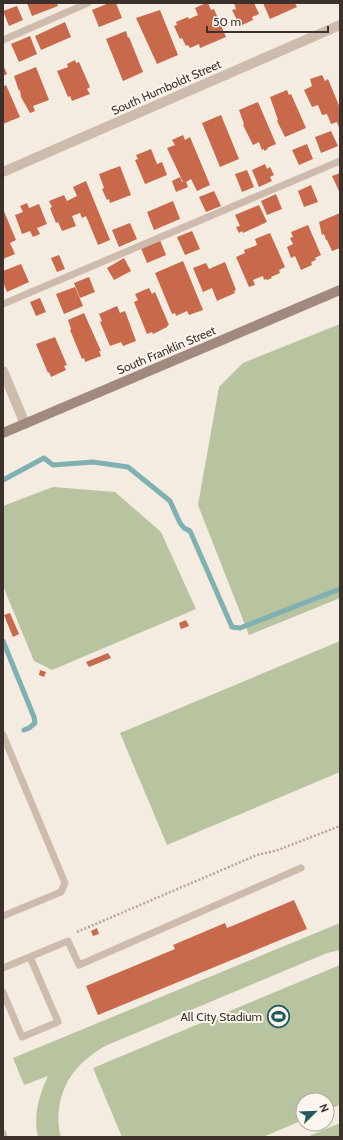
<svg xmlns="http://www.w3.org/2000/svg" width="343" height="1140" viewBox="0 0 343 1140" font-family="Cabin,sans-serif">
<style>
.green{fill:#b8c4a0}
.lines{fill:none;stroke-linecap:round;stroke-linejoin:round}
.stream{stroke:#7fb0b2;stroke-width:5}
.building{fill:#c8694b}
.path{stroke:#b9a596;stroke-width:2.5;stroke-dasharray:2 2;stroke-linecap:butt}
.lane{stroke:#cdbbac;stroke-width:7}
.street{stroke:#cdbbac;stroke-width:10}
.secondary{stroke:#a18a7d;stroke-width:10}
.labels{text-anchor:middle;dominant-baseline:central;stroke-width:4;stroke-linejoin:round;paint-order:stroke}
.street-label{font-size:12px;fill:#3b302b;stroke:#fbf5ee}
.poi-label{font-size:12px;fill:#3b302b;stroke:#fbf5ee;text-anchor:end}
</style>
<rect width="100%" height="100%" fill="#f4ebe1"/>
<path class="green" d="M340 324V598L249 635 198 505 219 387 243 363Z
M53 487 115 492 161 532 196 609 52 670 34 661 3 586V506Z
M340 641V772L167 845 120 733Z
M340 923V950L327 953 105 1046C80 1061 63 1079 59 1109 58 1118 58 1128 61 1137H38C33 1116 39 1095 48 1076L24 1085 13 1058Z
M340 965V1105L327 1110V1100H303V1120L263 1137H122L93 1068Z
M340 1123V1137H307Z"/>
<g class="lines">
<path class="stream" d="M3 480 44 458 53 465 93 462 128 467 170 501 180 523 184 528 190 531 232 627 240 628 340 589
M3 641 34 717 35 723 29 728 24 730"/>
</g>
<path class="building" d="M27 3H57L58 6 32 16Z
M109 3H116L122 18 99 27 92 10Z
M206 3H208L211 10 214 9 226 37 200 48 199 44 190 48 188 45 186 46 182 38 180 39 174 26 177 25 176 22 188 17 189 19 198 15 195 8Z
M234 3H254L259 14 252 17 253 20 240 26 232 10 236 9Z
M263 3H295L297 7 270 19Z
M17 6 23 20 9 26 3 11Z
M160 10 178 55 157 64 136 18Z
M65 22 71 37 41 50 35 36Z
M126 31 128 38 129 37 143 72 123 81 106 39Z
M30 36 37 54 19 62 11 44Z
M75 60 76 63 79 62 90 87 87 89 90 94 72 101 70 96 68 97 57 71 68 67 67 64Z
M3 65 7 74 3 76Z
M36 67 49 100 33 106 35 111 30 113 21 97 20 90 19 91 14 76Z
M322 75 325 81 328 79 340 108V130L337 122 331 124 327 114 322 115 318 105 312 107 304 90 312 86 310 79Z
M6 85 20 117 3 124V87Z
M287 90 289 95 291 94 306 128 285 137 277 121 278 120 270 97Z
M258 102 276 144 267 148 268 149 264 151V149L262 150 259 142 253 145 243 125 244 124 239 110Z
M221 115 239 159 220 167 202 123Z
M331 131 338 146 321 153 315 137Z
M183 135 185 140 190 137 210 185 197 191 191 179 186 182 188 187 176 192 172 181 180 177 182 182H183L167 148 175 145 172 140Z
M307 144 313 159 299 165 292 150Z
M151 149 157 164 162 162 167 175 145 184 135 160 138 159 136 155Z
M265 164 267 169 270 167 274 175 270 177 272 181 259 187 252 170Z
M120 166 131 195 110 203 109 199 107 200 102 189 104 188 99 174Z
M247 170 254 187 242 192 235 174Z
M340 173V190L339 191 332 176Z
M86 181 110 240 98 245 86 216 82 218 80 213 72 216 76 226 62 231 58 222 56 223 50 208 52 207 49 201 64 195 67 201 77 196 73 187Z
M311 185 318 202 304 207 298 191Z
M214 191 221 206 206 212 199 197Z
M276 194 282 209 267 215 261 201Z
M173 201 180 219 154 230 147 212Z
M27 203 29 208 39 204 47 224 37 228 40 234 33 237 30 231 22 234 15 215 23 212 20 206Z
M259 205 267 222 243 233 242 231 239 233 236 227 240 226 235 215Z
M3 209 16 240 10 243 15 254 3 259Z
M340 213V248L332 251 327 240H326L324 234 322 235 319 222Z
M130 223 137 239 119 247 112 230Z
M308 225 321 255 315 258 316 260 311 262 312 265 301 270 295 256 291 258 287 247 293 244 290 238 293 237 291 232Z
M192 231 200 249 185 255 177 237Z
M270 233 285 267 279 270 280 273 271 277 272 278 267 280 266 279 264 280 263 276 253 280 255 285 249 287 236 257 245 253 244 250 257 245 255 239Z
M160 240 166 255 147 263 141 248Z
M59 255 65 269 57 272 51 258Z
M124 258 131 271 114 280 107 268Z
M183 261 203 310 189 315 187 311 176 316 175 313 172 314 155 273Z
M225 262 236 290 234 291 235 293 217 301 212 288 203 292 193 268 206 263 209 269Z
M21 264 29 282 7 292 3 282V271Z
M89 277 95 292 80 298 74 283Z
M75 287 83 306 64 314 56 294Z
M149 288 152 294 155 292 169 325 167 326V327L153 334 152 332 147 334 134 302 138 300 135 294Z
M40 298 46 312 36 316 30 302Z
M117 306 120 313 125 311 136 341 123 346 121 342 110 346 100 322 102 321 99 314Z
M84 313 101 351H99L101 356 85 362 84 358 82 359 70 330 71 329 68 320Z
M55 337 67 365 64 366 66 370 51 377 49 372 48 373 36 344Z
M10 613 19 634 13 637 4 615Z
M186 620 189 626 181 629 179 623Z
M108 653 111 658 89 667 86 662Z
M40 670 46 672 44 677 39 675Z
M294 900 307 929 98 1015 86 986 175 949 173 945 225 923 227 928Z
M97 928 99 934 93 936 91 931Z"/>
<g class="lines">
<path class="path" d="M77 932 257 855 278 850 340 826"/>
<path class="lane" d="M3 40 88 3
M3 304 340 161
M3 735 65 883 61 892 3 916
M3 968 68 941 79 965 301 868
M3 992 22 1037 58 1022 30 957
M3 1133 4 1137"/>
<path class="street" d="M3 172 340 25
M3 371 25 424"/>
<path class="secondary" d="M3 433 340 290"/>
</g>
<defs>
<symbol id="stadium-ring" viewBox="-11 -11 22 22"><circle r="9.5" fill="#fbf5ee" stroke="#1f5a5e" stroke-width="1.5"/><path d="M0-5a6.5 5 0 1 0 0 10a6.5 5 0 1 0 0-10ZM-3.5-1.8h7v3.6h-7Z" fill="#1f5a5e"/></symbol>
</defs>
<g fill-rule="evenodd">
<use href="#stadium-ring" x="266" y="1004" width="25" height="25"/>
</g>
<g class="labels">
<g class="street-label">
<text transform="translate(166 87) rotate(-24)">South Humboldt Street</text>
<text transform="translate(166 350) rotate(-23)">South Franklin Street</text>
</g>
<g class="poi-label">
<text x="262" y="1016">All City Stadium</text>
</g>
</g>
<rect width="343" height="1140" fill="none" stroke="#3b302b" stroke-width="8"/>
<g transform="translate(315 1112) rotate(67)"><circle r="19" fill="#fbf5ee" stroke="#aea6a0"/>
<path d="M0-3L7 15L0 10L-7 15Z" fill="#1f5a5e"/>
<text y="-6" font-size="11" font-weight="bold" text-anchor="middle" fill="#3b302b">N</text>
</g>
<path d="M207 26v6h121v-6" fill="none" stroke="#3b302b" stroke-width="2"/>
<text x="213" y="26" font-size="12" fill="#3b302b" stroke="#fbf5ee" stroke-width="3" paint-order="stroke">50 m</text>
</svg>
